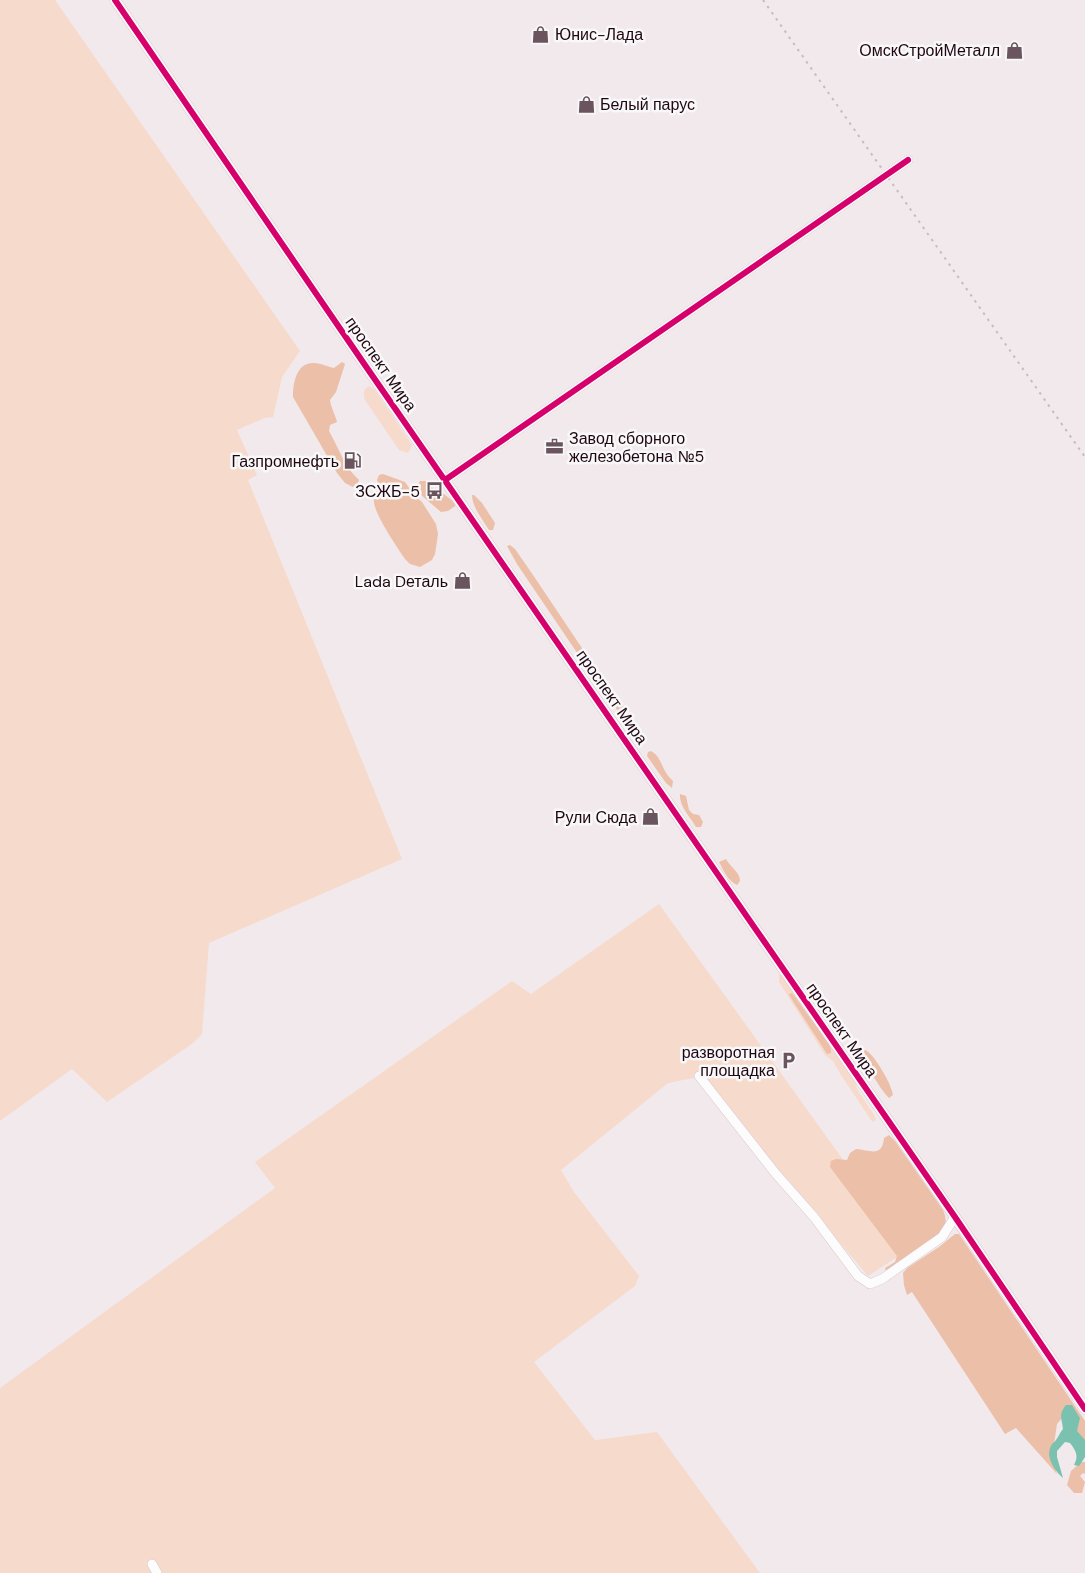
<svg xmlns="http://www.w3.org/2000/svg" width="1085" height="1573" viewBox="0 0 1085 1573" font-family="'DM Sans',sans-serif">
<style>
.green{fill:#f6dacc}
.forest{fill:#ebbfa8}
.water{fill:#7ac2af}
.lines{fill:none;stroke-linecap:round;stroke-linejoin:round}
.minor-casing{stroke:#d8c6ce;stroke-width:10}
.tertiary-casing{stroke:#d8c6ce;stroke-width:11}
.minor{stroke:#fdfcfc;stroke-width:9}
.tertiary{stroke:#fdfcfc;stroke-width:10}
.rail{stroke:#c2bec0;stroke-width:2;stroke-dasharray:2.5 5;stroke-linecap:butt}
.cycleway-casing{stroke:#f8f8f8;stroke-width:9}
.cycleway{stroke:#d6006c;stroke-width:6}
.labels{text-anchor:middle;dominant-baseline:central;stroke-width:5;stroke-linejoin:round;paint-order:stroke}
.poi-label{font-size:16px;fill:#200612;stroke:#f8f8f8;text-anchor:end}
.street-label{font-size:16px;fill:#200612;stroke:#f8f8f8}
</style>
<rect width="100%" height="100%" fill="#f2e9ed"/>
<path class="green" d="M0 0H55L300 351 282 377 273 417 265 418 237 430 257 475 248 480 402 859 209 943 202 1034 192 1044 107 1102 72 1069 0 1121Z
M369 386 375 390 412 445 411 448 408 453 399 450 365 400C363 395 363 389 369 386Z
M659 904 908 1250 868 1276 765 1154 704 1076 668 1083 561 1170 574 1192 639 1276 635 1286 534 1362 595 1440 657 1432 760 1573H0V1388L275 1188 255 1162 512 981 531 994Z
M779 975H782L855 1082 857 1089 874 1115 876 1119 874 1122 871 1120 841 1075 833 1061 825 1055 779 982Z"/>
<path class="forest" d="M342 362 345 364 336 392 330 400C331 408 335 414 337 422L330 425 329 431C339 448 344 467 359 480L357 485 353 487 345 483 337 473 293 397C293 384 296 362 314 363 321 363 328 367 334 368Z
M383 474 405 482 415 496 422 502 436 524 438 534 435 554 432 560 420 567 410 564 405 559C397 547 375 515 374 502 373 495 376 492 379 487L377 480 379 475Z
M420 481H426L437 494H444L455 503V506L448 511 441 512 420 494 416 488Z
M472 495H474L482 503 495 523 493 530H489C483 520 472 507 472 495Z
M510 545 515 549 533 575 592 663 593 667 588 669 517 564 507 546Z
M599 671 646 739 644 743 638 742 596 677 597 672Z
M651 751C659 755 661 764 665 771 667 775 670 778 673 781L672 788 666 783 647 756 648 752Z
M680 794 686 796 689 810 693 814 699 815 703 822 701 827H696C690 817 679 806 680 794Z
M726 859C731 868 740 872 740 881L737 885C727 880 724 871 719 862Z
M792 993 829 1044 831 1049V1053L827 1054 791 998 789 994Z
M859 1048C862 1049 864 1049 867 1051 875 1056 892 1085 893 1095L889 1098C881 1090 877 1081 870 1072 865 1065 860 1060 856 1053Z
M889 1135 895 1141 943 1210C946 1217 947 1222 943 1229 937 1242 900 1263 886 1271L885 1268 895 1262 897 1256 830 1167 831 1161 836 1159 847 1160 850 1153 856 1149C870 1150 882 1158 884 1138Z
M955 1234H959L1085 1421V1442L1063 1417 1057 1424 1052 1458 1057 1474 1016 1428 1005 1434 912 1292 907 1295 904 1285 903 1273 907 1268 939 1247Z
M1081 1462H1085V1474L1083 1473 1080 1476 1085 1482 1082 1493H1074L1067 1485 1071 1471Z"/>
<path class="water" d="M1066 1405H1072L1080 1418 1077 1431 1085 1440V1457L1079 1466 1074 1465C1079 1456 1076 1451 1070 1443L1065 1442 1057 1451V1457L1063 1478C1055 1471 1045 1457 1051 1446 1052 1443 1055 1442 1056 1440 1059 1436 1060 1432 1063 1429 1062 1418 1058 1415 1066 1405Z"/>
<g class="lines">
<defs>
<path id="minor" d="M445 480 908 160
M699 1076 776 1174 814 1217 858 1276 870 1284 882 1279 942 1237 955 1217
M152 1564 157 1573"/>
<path id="tertiary" d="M115 0 367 368 955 1217 1085 1409"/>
</defs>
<use href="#minor" class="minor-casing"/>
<use href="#tertiary" class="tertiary-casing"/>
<use href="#minor" class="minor"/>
<use href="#tertiary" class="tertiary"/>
<path class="rail" d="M763 0 1085 457"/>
<defs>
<path id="cycleway" d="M115 0 367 368 955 1217 1085 1409
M445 480 908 160"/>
</defs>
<use href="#cycleway" class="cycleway-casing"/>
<use href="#cycleway" class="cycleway"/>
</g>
<defs>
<symbol id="shop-bare" viewBox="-9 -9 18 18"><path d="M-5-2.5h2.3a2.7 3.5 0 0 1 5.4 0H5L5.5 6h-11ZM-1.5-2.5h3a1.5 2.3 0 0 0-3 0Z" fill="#6a555f" stroke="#f8f8f8" stroke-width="2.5" paint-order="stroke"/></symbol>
<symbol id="office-bare" viewBox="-9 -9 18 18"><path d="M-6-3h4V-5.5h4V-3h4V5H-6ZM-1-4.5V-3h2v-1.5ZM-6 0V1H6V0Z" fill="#6a555f" stroke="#f8f8f8" stroke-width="2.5" paint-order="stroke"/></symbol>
<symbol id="fuel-bare" viewBox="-9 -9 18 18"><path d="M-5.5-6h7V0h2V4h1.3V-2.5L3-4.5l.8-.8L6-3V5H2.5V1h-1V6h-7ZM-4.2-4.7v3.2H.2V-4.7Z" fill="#6a555f" stroke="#f8f8f8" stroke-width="2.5" paint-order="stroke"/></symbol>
<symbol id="bus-bare" viewBox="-9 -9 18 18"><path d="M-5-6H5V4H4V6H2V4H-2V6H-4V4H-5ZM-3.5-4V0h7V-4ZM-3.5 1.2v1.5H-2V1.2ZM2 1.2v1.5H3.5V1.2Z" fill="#6a555f" stroke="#f8f8f8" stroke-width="2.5" paint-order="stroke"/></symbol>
<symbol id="parking-bare" viewBox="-9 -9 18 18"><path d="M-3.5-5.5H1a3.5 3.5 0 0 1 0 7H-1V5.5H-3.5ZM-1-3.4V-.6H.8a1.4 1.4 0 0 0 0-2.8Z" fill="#6a555f" stroke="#f8f8f8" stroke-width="2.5" paint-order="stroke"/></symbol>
</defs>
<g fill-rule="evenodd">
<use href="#shop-bare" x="528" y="22" width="25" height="25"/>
<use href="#shop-bare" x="1002" y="38" width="25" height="25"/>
<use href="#shop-bare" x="574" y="92" width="25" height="25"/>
<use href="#office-bare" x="542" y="434" width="25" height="25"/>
<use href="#fuel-bare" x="340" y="448" width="25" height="25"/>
<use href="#bus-bare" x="422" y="478" width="25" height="25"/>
<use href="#shop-bare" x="450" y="568" width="25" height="25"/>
<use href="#shop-bare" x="638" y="804" width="25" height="25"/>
<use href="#parking-bare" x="776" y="1048" width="25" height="25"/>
</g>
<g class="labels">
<g class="poi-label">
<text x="555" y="34" text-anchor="start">Юнис-Лада</text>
<text x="1000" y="50">ОмскСтройМеталл</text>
<text x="600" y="104" text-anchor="start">Белый парус</text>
<text x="569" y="438" text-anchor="start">Завод сборного<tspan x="569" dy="18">железобетона №5</tspan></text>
<text x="339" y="461">Газпромнефть</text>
<text x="420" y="491">ЗСЖБ-5</text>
<text x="448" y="581">Lada Dеталь</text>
<text x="637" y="817">Рули Сюда</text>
<text x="775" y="1052">разворотная<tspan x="775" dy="18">площадка</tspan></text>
</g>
<g class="street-label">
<text transform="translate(381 364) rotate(55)">проспект Мира</text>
<text transform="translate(612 697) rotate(55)">проспект Мира</text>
<text transform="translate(842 1030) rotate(55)">проспект Мира</text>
</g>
</g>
</svg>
